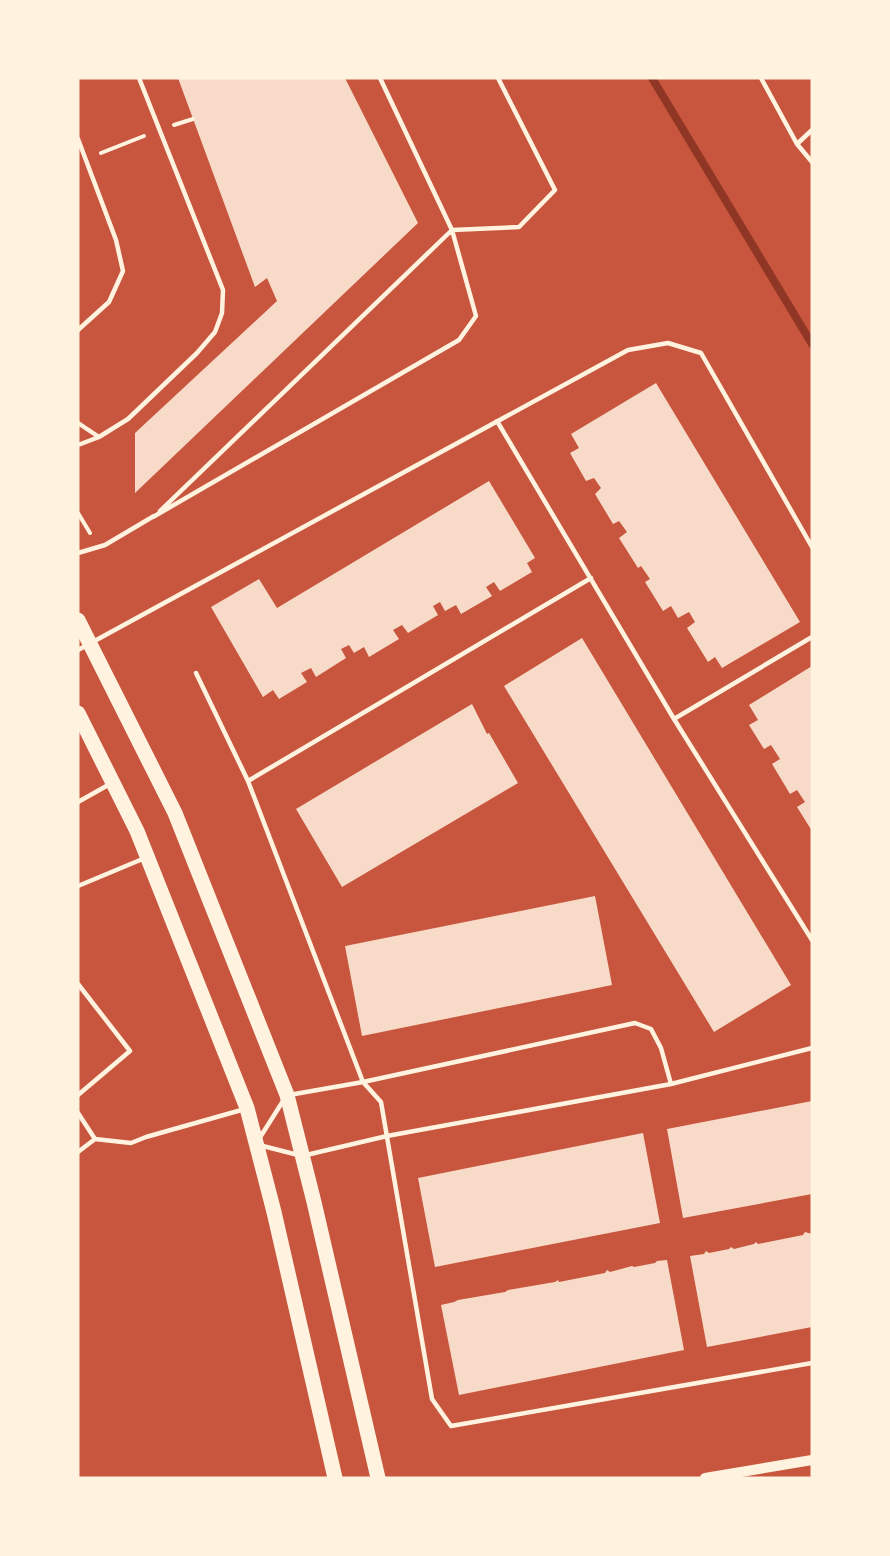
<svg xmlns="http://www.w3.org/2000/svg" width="890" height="1556" viewBox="0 0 890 1556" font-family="'Asap Condensed',sans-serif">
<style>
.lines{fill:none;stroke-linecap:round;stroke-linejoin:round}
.stream{stroke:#8f3625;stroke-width:8}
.building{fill:#f7dbc8}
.path{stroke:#fff3e0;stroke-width:4}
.service{stroke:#fff3e0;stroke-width:4.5}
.tertiary{stroke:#fff3e0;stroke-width:10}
.primary{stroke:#fff3e0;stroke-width:15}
</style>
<rect width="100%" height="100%" fill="#c8553d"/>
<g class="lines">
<path class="stream" d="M652 78 812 344"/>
</g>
<path class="building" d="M178 78H345L418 223 135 493V433L277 301 267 278 255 287Z
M656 383 800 622 722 668 715 657 708 662 687 628 695 622 689 612 678 618 671 606 663 611 645 582 650 579 641 566 638 568 619 538 627 532 619 521 613 524 595 494 601 488 594 478 586 481 570 453 579 448 571 434Z
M489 481 535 558 527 563 532 572 500 591 494 582 486 587 492 596 461 614 456 605 445 611 440 602 433 606 438 615 408 633 402 625 393 630 399 639 369 657 364 647 354 653 349 645 341 649 346 658 316 677 311 668 301 673 307 682 279 699 273 690 263 697 211 607 259 579 277 608Z
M582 638 791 985 714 1032 504 686Z
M812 666V831L797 807 805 802 797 790 790 794 772 764 780 759 771 745 764 749 749 725 758 720 749 705Z
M472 704 487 734 489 733 518 783 342 887 296 809Z
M595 896 612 985 362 1036 345 946Z
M812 1101V1194L683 1218 667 1129Z
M643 1133 660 1223 435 1267 418 1178Z
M805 1232 812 1234V1327L707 1347 690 1256 704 1254 706 1251 709 1253 729 1249 731 1247 734 1249 754 1244 756 1242 758 1244 803 1235Z
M667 1260 684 1350 459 1395 441 1305 454 1302 458 1300 505 1292 508 1290 555 1282 558 1280 559 1282 605 1273 607 1270 610 1272 632 1266 634 1267 655 1263 657 1261Z"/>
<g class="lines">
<path class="path" d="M174 125 193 119
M101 153 144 136
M78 513 90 533"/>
<path class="service" d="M761 78 797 144 812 162
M78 139 116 240 123 271 109 302 78 330
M797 144 812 130
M497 421 674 719 812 940
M78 423 99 437
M78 445 99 437 128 419 197 353 215 332 222 313 223 290 139 78
M160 511 452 230 380 78
M153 517 459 340 476 316 452 230 519 227 555 190 498 78
M78 553 105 545 154 516
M78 650 628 350 668 343 701 353 812 547
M196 673 248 781 363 1082 381 1102 432 1399 451 1426 812 1363
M674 719 812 637
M248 781 591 578
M78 802 110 784
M78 886 145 858
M78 984 130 1051 78 1095
M289 1095 363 1082 635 1023 651 1029 661 1048 671 1084
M78 1113 95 1139 131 1143 146 1137 245 1109
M259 1139 283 1101
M259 1145 302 1156 387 1136 671 1084 812 1048
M78 1152 95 1139"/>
<path class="tertiary" d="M705 1478 812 1460"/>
<path class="primary" d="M78 620 175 813 287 1095 314 1202 378 1478
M78 713 137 831 247 1108 274 1212 335 1478"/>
</g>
<rect width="890" height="1556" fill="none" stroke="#fff3e0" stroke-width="159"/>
</svg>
